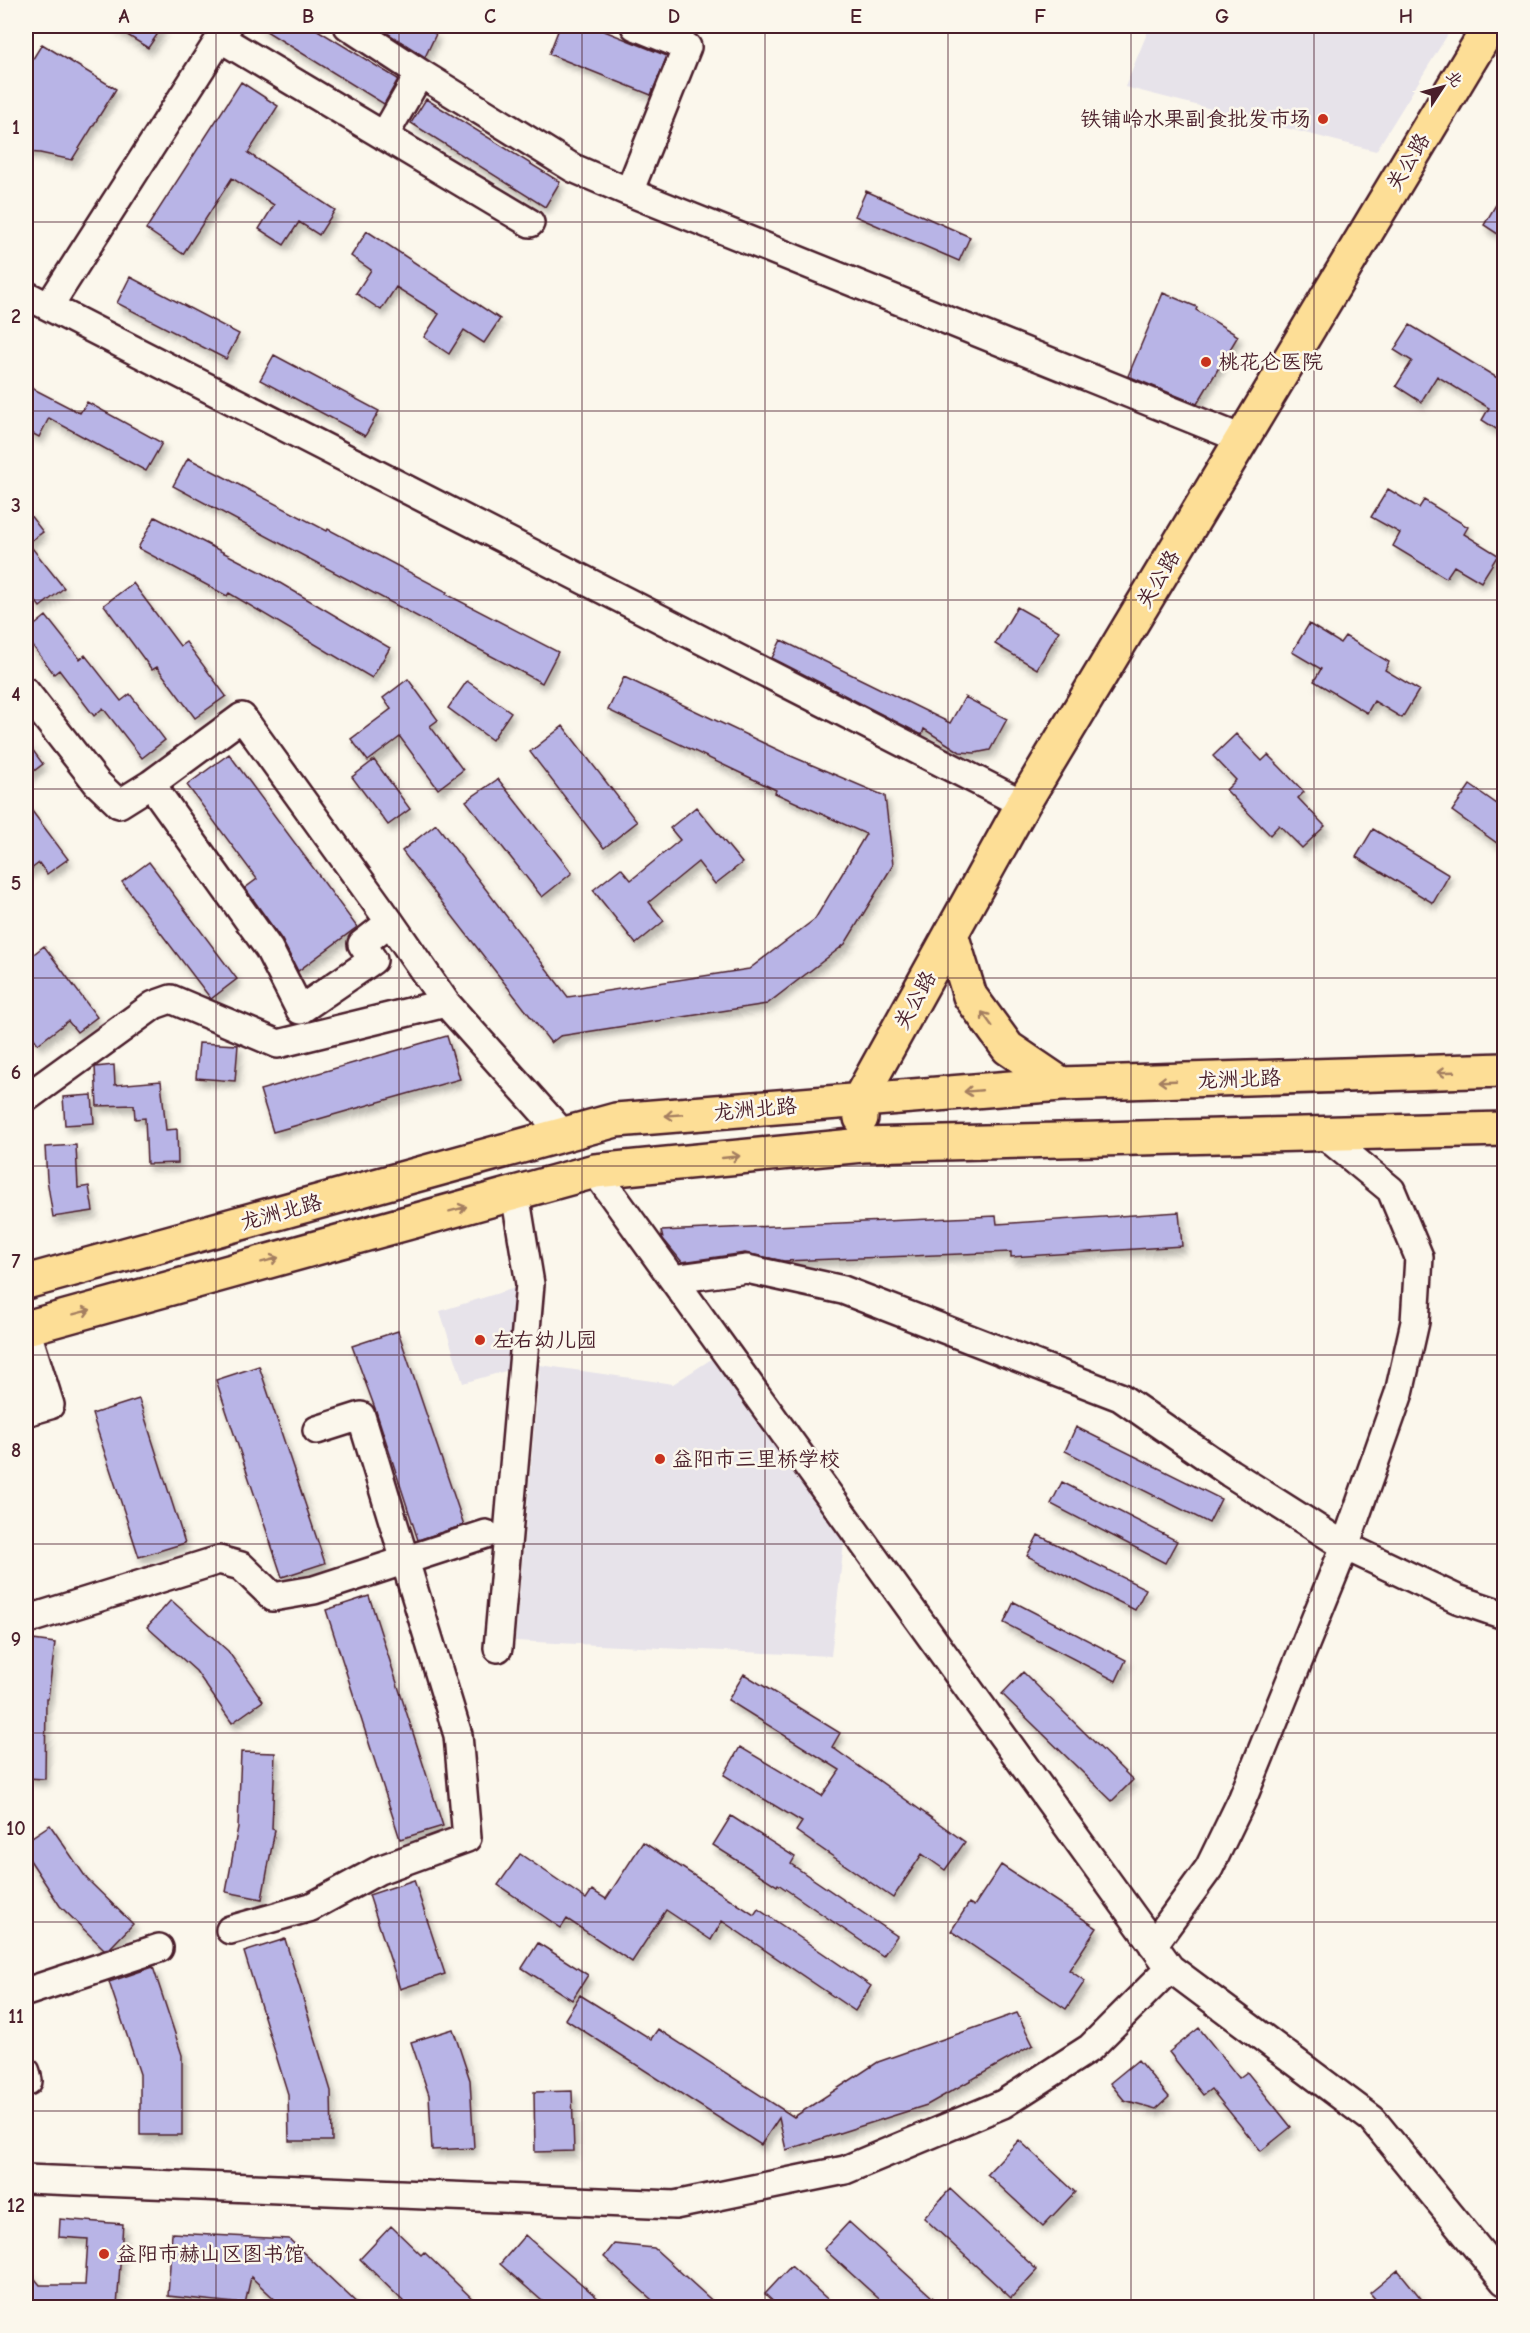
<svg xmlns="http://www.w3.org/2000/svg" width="1530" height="2333" viewBox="0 0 1530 2333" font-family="'Comic Neue','LXGW WenKai TC',sans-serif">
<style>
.built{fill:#e7e3ea}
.building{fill:#b8b4e6;stroke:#4a1f2b;stroke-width:1.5;filter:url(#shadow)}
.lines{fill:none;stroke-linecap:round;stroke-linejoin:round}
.minor-casing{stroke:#4a1f2b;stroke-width:32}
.major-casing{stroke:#4a1f2b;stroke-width:38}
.minor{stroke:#fbf7ec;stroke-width:27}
.major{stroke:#fdde96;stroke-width:33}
.oneway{stroke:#a47e60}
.grid{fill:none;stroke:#4a1f2b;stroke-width:1.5;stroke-opacity:0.55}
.poi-dot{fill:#c8321e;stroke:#fbf7ec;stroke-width:2}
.labels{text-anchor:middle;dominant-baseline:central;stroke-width:5;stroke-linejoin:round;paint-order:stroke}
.poi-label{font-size:21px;fill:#4a1f2b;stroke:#fbf7ec;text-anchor:start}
.street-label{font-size:21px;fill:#4a1f2b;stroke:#fbf7ec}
.neatline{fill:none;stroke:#4a1f2b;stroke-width:2}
.grid-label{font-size:20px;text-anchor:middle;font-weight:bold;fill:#4a1f2b}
</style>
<defs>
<filter id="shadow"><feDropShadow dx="3.5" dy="6" stdDeviation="3" flood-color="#0004"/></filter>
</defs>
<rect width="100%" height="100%" fill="#fbf7ec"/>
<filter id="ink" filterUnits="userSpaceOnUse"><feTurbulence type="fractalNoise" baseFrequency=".0167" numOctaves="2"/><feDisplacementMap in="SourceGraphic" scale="12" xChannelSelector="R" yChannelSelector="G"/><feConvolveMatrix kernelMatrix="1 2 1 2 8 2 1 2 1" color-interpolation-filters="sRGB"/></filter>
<g filter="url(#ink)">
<path class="built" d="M1150 26H1453L1376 151 1125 87Z
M515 1288 509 1370 463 1383 440 1311Z
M713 1358 845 1534 831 1656 515 1641 540 1365 673 1384Z"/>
<path class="building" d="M113 26H163L148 48Z
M258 26H311L398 79 384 104Z
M376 26H419L436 34 425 57Z
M560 26H592L667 56 651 95 549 54Z
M42 44 116 89 72 160 40 153 26 152V70Z
M241 82 278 106 248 153 335 210 319 235 299 222 284 245 259 229 274 205 232 178 183 254 146 229Z
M426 99 560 182 545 207 411 123Z
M866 191 970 237 959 261 855 216Z
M1504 191V238L1484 225Z
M367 231 500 319 484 343 464 330 449 354 424 337 439 314 396 287 381 310 356 293 371 270 351 256Z
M130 277 239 334 226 359 117 303Z
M1163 293 1197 307 1196 310 1238 336 1197 404 1128 376Z
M1410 325 1504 382V434L1482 420 1489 408 1437 376 1421 402 1396 386 1412 361 1394 350Z
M274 355 379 411 365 436 260 380Z
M26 385 80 413 87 402 162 443 146 471 49 418 39 437 26 430Z
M188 458 327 531 328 529 447 592 446 594 558 652 542 683 173 486Z
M1388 489 1419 508 1424 500 1468 527 1464 534 1498 555 1481 582 1454 566 1446 578 1393 546 1400 533 1371 517Z
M26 510 43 532 28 543 64 588 40 607 26 589Z
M155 517 263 573 390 648 372 678 229 593 227 596 138 548Z
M133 583 180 646 186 642 226 696 195 718 157 667 152 670 104 605Z
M1017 607 1059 631 1037 669 995 644Z
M46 616 80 659 85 655 121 701 130 694 165 740 142 758 103 708 94 716 59 670 54 674 26 637V632Z
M1309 624 1340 643 1345 636 1389 662 1385 670 1419 690 1402 718 1374 701 1367 713 1314 681 1321 669 1292 652Z
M781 640 950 723 965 697 1007 719 990 750 975 753 960 752 924 729 922 735 772 658Z
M624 677 791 756 885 796 893 865 845 944 767 1004 560 1036 551 1043 402 851 436 824 568 997 749 969 815 919 866 834 775 793 776 790 608 710Z
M408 679 438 720 430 726 463 770 438 789 400 737 368 761 351 739 391 709 383 698Z
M467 681 511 712 492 740 448 708Z
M563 726 637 822 604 848 530 752Z
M1236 734 1262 761 1268 755 1280 767 1304 792 1298 798 1325 826 1302 848 1279 825 1270 835 1226 790 1236 780 1213 756Z
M26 741 43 764 26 777Z
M229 754 357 927 298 971 282 940 245 888 257 879 187 785Z
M374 760 410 809 388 825 352 777Z
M498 779 572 873 542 897 466 801Z
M1470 785 1504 809V848L1452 811Z
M26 803 68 859 47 874 39 863 26 873Z
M696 807 742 863 715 884 698 862 649 902 664 921 636 944 593 890 621 868 631 880 680 840 670 828Z
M1373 829 1449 875 1433 903 1356 857Z
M149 862 237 979 211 999 122 882Z
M44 946 97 1017 77 1032 68 1021 38 1044 26 1027V960Z
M447 1036 460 1079 273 1132 260 1090Z
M199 1043 238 1045 235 1081 196 1078Z
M114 1065 115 1085 161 1081 166 1130 177 1129 178 1163 147 1164 145 1118 135 1119 134 1105 97 1106 95 1067Z
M92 1095 94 1123 65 1125 63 1097Z
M76 1145 78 1188 89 1186 93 1211 53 1217 47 1179 45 1147Z
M1179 1212 1182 1246 1011 1257V1252L784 1261 745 1253 682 1262 663 1239 661 1231 996 1216 997 1224Z
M398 1331 464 1525 418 1540 376 1411 352 1346Z
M259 1366 325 1563 282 1577 216 1380Z
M139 1399 185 1543 139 1557 92 1414Z
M1076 1427 1221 1499 1209 1523 1065 1451Z
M1062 1482 1177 1541 1165 1563 1051 1504Z
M1038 1535 1146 1589 1135 1610 1027 1556Z
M369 1596 443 1826 400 1839 326 1610Z
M171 1600 228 1651 263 1701 232 1723 196 1671 147 1627Z
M1014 1602 1126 1660 1116 1681 1004 1623Z
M26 1639 55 1643 48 1699H46L45 1779 26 1778Z
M1023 1672 1133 1780 1112 1801 1002 1694Z
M744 1674 840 1733 832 1747 965 1842 945 1870 922 1854 893 1898 796 1831 802 1822 724 1775 740 1747 822 1796 840 1770 728 1700Z
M241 1752 275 1753 272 1829 275 1830 262 1899 226 1892 238 1827Z
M731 1816 795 1857 791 1864 897 1936 883 1956 778 1884 777 1886 713 1845Z
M50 1825 87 1879 133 1924 110 1948 104 1949 60 1906 26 1854V1841Z
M643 1842 754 1915 758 1909 871 1986 855 2011 722 1921 711 1940 666 1910 632 1962 567 1919 561 1928 498 1885 520 1854 586 1899 592 1890 606 1899Z
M1001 1865 1097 1928 1069 1970 1085 1981 1066 2009 951 1931 969 1903 974 1906Z
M414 1880 445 1974 400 1989 369 1895Z
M285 1939 331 2091 332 2141H289L288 2094 244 1952Z
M538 1943 588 1975 572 2000 522 1968Z
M153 1967 182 2055V2135H140V2074L109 1982Z
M580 1995 651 2039 658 2029 794 2117 878 2062 1017 2013 1033 2045 927 2105 786 2150 779 2118 761 2145 565 2019Z
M1199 2028 1239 2078 1247 2072 1291 2127 1261 2151 1211 2089 1203 2095 1169 2052Z
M453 2029 470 2080 474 2148 432 2150 429 2095 411 2042Z
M1138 2060 1169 2097 1156 2109 1124 2100 1110 2083Z
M572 2091 574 2151 535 2152 534 2092Z
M1019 2140 1075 2192 1043 2226 987 2174Z
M950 2189 1037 2270 1011 2298 924 2218Z
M60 2219 123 2224 117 2307 54 2305 55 2307H26V2268L40 2285H85L88 2239 59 2237Z
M849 2222 943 2307H888L824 2249Z
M391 2226 421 2255 424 2252 481 2307H409L360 2259Z
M172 2233 289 2239 361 2307H283L251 2277 245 2304 168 2296Z
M525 2235 608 2307H549L500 2264Z
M614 2244 654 2248 719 2307H660L604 2257Z
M791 2266 836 2307H779L765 2294Z
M1398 2270 1428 2307H1382L1370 2293Z"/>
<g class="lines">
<defs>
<path id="minor" d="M348 26 420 73 573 168 629 192 687 47 635 26
M220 38 530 223
M384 136 420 73
M629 192 1242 439
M26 295 1023 804
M49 306 228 26
M26 692 97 783 119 804 151 784
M390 922 242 717 151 784 269 949 300 1010 373 960 362 944 390 922 446 1003
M26 1098 154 1005 171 999 278 1044 446 1003 563 1134
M595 1171 1170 1968 1372 2119 1504 2281
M673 1279 747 1269 843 1290 1120 1397 1230 1473 1345 1546 1457 1599 1504 1615
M26 1329 50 1405 26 1412
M26 1620 219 1560 241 1566 273 1597 314 1590 486 1534
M498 1648 530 1284 515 1193
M230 1930 311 1907 379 1870 467 1838 458 1735 361 1416 317 1430
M1153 1945 1209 1868 1242 1800 1345 1546 1399 1393 1415 1322 1419 1257 1391 1190 1322 1133
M26 1992 159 1948
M26 2072 28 2081
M26 2179 675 2205 845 2170 1003 2104 1090 2048 1170 1968"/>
<path id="major" d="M951 934 970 996 1008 1048 1061 1084
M861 1118 859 1100 1023 804 1490 26
M26 1282 616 1120 1061 1084 1504 1070
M26 1328 595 1171 863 1145 1504 1129"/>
</defs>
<use href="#minor" class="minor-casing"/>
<use href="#major" class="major-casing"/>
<use href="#minor" class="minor"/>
<use href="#major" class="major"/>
</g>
<defs><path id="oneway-shaft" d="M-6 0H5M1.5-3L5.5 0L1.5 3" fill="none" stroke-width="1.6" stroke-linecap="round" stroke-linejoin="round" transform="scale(1.5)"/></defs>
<g class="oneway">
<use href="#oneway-shaft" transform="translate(987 1019) rotate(-126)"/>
<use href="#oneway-shaft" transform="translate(1446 1072) rotate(178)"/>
<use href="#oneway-shaft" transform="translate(1167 1081) rotate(178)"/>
<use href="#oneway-shaft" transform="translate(973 1091) rotate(175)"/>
<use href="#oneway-shaft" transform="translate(674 1115) rotate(175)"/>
<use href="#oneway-shaft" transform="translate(731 1157) rotate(-6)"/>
<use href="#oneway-shaft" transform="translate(458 1209) rotate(-15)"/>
<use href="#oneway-shaft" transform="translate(270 1260) rotate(-15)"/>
<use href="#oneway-shaft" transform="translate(82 1312) rotate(-15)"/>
</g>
</g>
<path class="grid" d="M216 26V2308M399 26V2308M582 26V2308M765 26V2308M948 26V2308M1131 26V2308M1314 26V2308M26 222H1504M26 411H1504M26 600H1504M26 789H1504M26 978H1504M26 1166H1504M26 1355H1504M26 1544H1504M26 1733H1504M26 1922H1504M26 2111H1504"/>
<g class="poi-dot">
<circle cx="1323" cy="119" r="6"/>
<circle cx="1206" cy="362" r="6"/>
<circle cx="480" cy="1340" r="6"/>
<circle cx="660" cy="1459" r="6"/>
<circle cx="104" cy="2254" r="6"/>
</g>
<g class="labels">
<g class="poi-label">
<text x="1311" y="119" text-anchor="end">铁铺岭水果副食批发市场</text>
<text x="1218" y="362">桃花仑医院</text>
<text x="492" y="1340">左右幼儿园</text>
<text x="672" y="1459">益阳市三里桥学校</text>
<text x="116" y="2254">益阳市赫山区图书馆</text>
</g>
<g class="street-label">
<text transform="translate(1408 162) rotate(-59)">关公路</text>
<text transform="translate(1158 579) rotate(-59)">关公路</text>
<text transform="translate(915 1000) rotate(-61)">关公路</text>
<text transform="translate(1239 1079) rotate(-2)">龙洲北路</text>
<text transform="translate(755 1109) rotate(-5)">龙洲北路</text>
<text transform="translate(281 1212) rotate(-15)">龙洲北路</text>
</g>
</g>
<rect width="1530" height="2333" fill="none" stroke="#fbf7ec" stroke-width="66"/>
<g transform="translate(1443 87) rotate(54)" stroke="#fbf7ec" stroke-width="4.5" paint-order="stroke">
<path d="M0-4.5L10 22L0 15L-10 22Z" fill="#4a1f2b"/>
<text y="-9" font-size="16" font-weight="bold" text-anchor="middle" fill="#4a1f2b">北</text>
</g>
<rect x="33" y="33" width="1464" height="2267" class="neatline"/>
<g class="grid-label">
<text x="124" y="23">A</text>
<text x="308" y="23">B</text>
<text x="490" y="23">C</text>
<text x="674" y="23">D</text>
<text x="856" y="23">E</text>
<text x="1040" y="23">F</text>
<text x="1222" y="23">G</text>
<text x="1406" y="23">H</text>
<text x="16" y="134">1</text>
<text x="16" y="323">2</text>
<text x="16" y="512">3</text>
<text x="16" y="701">4</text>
<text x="16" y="890">5</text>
<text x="16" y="1079">6</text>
<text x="16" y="1268">7</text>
<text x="16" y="1457">8</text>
<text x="16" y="1646">9</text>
<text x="16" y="1835">10</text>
<text x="16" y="2023">11</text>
<text x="16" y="2212">12</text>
</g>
</svg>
